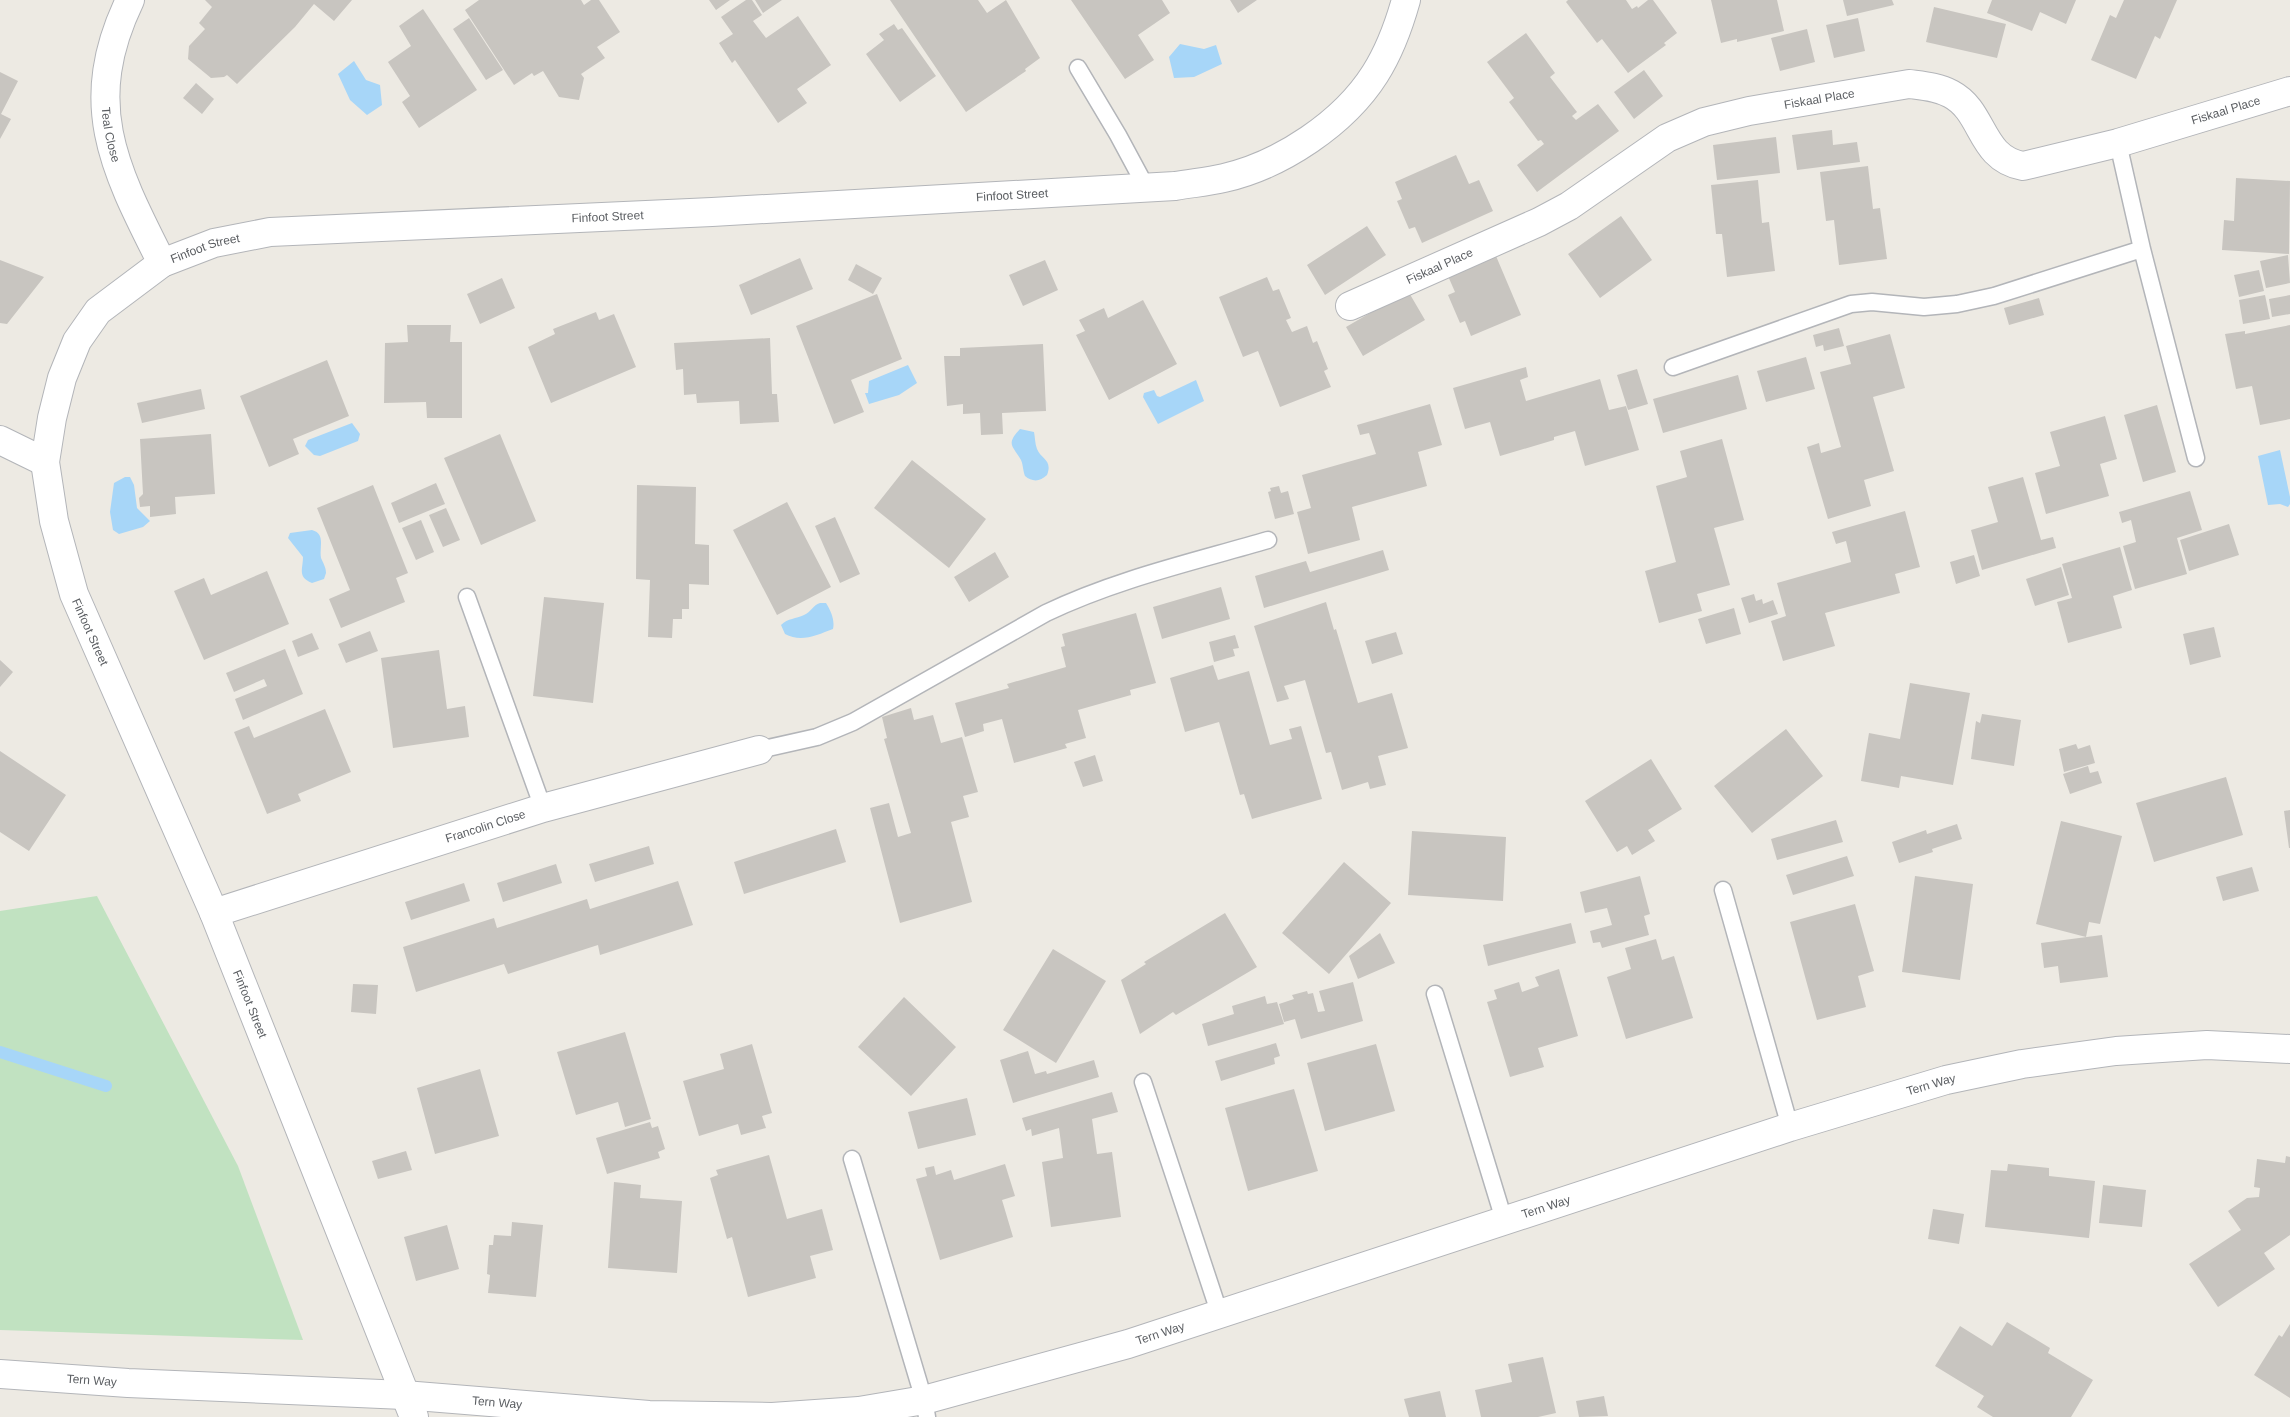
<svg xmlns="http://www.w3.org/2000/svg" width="2290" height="1417" viewBox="0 0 2290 1417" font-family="Arial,sans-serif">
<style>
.green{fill:#c1e2c1}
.water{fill:#a7d6f8}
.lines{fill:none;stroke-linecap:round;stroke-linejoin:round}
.stream{stroke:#a7d6f8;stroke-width:12}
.building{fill:#c8c5c0}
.lane-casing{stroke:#b3b5b9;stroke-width:19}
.street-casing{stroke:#b3b5b9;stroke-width:30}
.lane{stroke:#fff;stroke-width:16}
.street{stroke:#fff;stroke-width:28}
.labels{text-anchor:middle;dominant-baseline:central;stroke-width:5;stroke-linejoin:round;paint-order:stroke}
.street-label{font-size:12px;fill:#5b5e62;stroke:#fff}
</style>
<rect width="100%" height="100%" fill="#edeae3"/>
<path class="green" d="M97 896 238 1166 303 1340 0 1330V911Z"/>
<path class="water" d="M1180 44 1204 49 1216 45 1222 64 1194 77 1174 78 1169 57Z
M354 61 366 80 380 85 382 105 367 115 350 100 338 74Z
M908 365 917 383 899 395 869 404 865 393H868L869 381Z
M1196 380 1204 401 1158 424 1143 397 1144 393 1154 390 1157 396 1160 397Z
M352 423 360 434 358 441 320 456 314 455 305 446 308 440Z
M1020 429 1034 432C1035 437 1035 444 1037 449 1041 459 1053 460 1047 475 1040 482 1032 482 1025 476 1023 471 1023 464 1021 460 1012 445 1006 444 1020 429Z
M2280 450 2290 497V504L2288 507 2280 504 2268 505 2258 456Z
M125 477H130L134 485 137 508 150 521 143 527 119 534 113 530 110 512 114 483Z
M312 530C326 534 319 547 321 558 323 563 326 567 326 573L324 579 312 583C297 577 303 569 303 557L288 538 290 533Z
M820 603H826C831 611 835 620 833 629 817 635 801 643 785 634L781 625C788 618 796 619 804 615 811 612 813 605 820 603Z"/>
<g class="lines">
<path class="stream" d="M0 1052 106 1086"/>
</g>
<path class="building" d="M205 0H352L334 21 314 4 295 27 237 84 227 75 224 77 211 78 188 59 189 46 205 29 199 23 212 7Z
M479 0H581L584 5 591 0H599L620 32 597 47 605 58 581 74 584 78 579 100 559 97 543 71 534 76 532 73 514 85 465 10Z
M709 0H730L716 10Z
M746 0H752L762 15 753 21 766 38 798 16 831 65 797 89 807 103 778 123 735 60 732 63 719 43 733 34 721 17Z
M755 0H782L763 13Z
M890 0H978L987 13 1006 0 1040 58 1025 69 1026 71 966 112Z
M1071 0H1162L1170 13 1138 35 1154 60 1125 79Z
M1230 0H1257L1238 13Z
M1568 0H1626L1632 9 1637 6 1638 8 1648 0H1653L1677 33 1664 43 1666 45 1628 73 1602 39 1597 43 1566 2Z
M1711 0H1777L1784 31 1737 42V39L1721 43Z
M1843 0H1892L1894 5 1847 16Z
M1992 0H2076L2066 24 2040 12 2032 31 1987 13Z
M2124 0H2177L2160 39 2155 36 2136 79 2091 60 2110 15 2116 18Z
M1934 7 2006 24 1997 58 1926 42Z
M423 9 477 90 419 128 402 102 410 96 388 62 411 46 399 26Z
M469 18 503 70 486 80 453 29Z
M1858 18 1865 51 1834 58 1826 25Z
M894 24 898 30 902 28 936 76 900 102 866 54 884 40 879 34Z
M1807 29 1815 62 1780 71 1771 38Z
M1526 33 1555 73 1550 77 1577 112 1572 116 1576 120 1598 104 1619 131 1537 192 1517 165 1544 144 1541 140 1538 141 1509 102 1514 98 1487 62Z
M1644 70 1663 96 1634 119 1614 92Z
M0 72 18 81 1 114 11 119 0 139Z
M196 83 214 99 202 114 183 98Z
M1832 130 1833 145 1857 142 1860 162 1797 170 1792 135Z
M1776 137 1780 173 1717 180 1713 145Z
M1456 155 1469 184 1479 180 1493 211 1422 243 1415 227 1409 229 1397 201 1402 199 1395 182Z
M1868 166 1873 209 1880 208 1887 259 1839 265 1834 220 1826 221 1820 172Z
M2236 178 2290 181 2289 254 2222 250 2224 220 2234 221Z
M1758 180 1762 223 1769 222 1775 271 1727 277 1722 234H1716L1711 185Z
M1621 216 1652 260 1600 298 1568 254Z
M1367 226 1386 255 1325 295 1307 265Z
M2288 255 2290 283 2266 288 2260 261Z
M1496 256 1521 315 1471 336 1465 321 1460 323 1448 295 1455 292 1448 276Z
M800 258 813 289 751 315 739 285Z
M0 260 44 277 7 324 0 323Z
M1045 260 1058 290 1023 306 1009 275Z
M856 264 882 278 873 294 848 280Z
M2259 270 2264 291 2239 297 2234 275Z
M1267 277 1273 291 1279 289 1291 318 1286 320 1292 332 1307 326 1313 343 1317 341 1328 369 1324 371 1331 387 1280 407 1258 351 1243 357 1219 297Z
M502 278 515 308 480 324 467 294Z
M1408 291 1425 320 1363 356 1346 327Z
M877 294 902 359 851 380 864 412 834 424 796 326Z
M2265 295 2270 319 2243 324 2239 300Z
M2290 295V314L2272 317 2269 299Z
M2039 298 2044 315 2009 325 2004 308Z
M1143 300 1177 364 1109 400 1076 335 1085 331 1079 320 1104 308 1108 318Z
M596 312 599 320 614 314 636 367 551 403 528 347 555 334 553 329Z
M407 325H451L450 342H462V418H427L426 402 384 403 385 343 408 342Z
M2290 325V419L2260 425 2252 386 2236 389 2225 334 2245 331V334Z
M1839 328 1844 346 1824 351 1823 345 1816 347 1813 335Z
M1890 334 1905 388 1873 397 1894 471 1864 480 1871 506 1828 519 1807 447 1819 443 1821 453 1841 447 1820 372 1851 364 1846 346Z
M770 338 772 394H777L779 422 740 424 739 401 697 403 696 394 684 395 683 369 676 370 674 343Z
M1043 344 1046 411 1002 413 1003 434 981 435 980 413 963 414V404L947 406 944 356H960V348Z
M1806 357 1815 389 1766 402 1757 371Z
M327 360 349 416 293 439 299 454 269 467 240 396Z
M1526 367 1528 377 1520 380 1526 401 1600 379 1609 410 1626 406 1639 450 1585 466 1575 431 1554 437V440L1500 456 1490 422 1465 429 1453 388Z
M1637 369 1648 404 1628 410 1617 375Z
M1738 375 1747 409 1663 433 1653 399Z
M201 389 205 409 142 423 137 403Z
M1430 404 1442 445 1418 452 1427 486 1352 507 1360 540 1308 554 1297 512 1311 508 1302 475 1376 454 1369 433 1360 435 1357 425Z
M2157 405 2176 472 2143 482 2124 415Z
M2105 416 2117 459 2100 464 2109 496 2046 514 2035 473 2060 466 2050 432Z
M211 434 215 494 175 497 176 514 150 517V506L140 507 139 498 143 494 140 439Z
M500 434 536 521 481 545 444 458Z
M1722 439 1744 520 1714 528 1730 585 1697 594 1702 611 1659 623 1645 571 1676 562 1656 486 1687 477 1680 451Z
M912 460 986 519 949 568 874 508Z
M2023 477 2041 540 2053 537 2056 548 1982 570 1971 530 1998 522 1988 487Z
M436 483 445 504 399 523 391 503Z
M373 485 408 573 396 578 405 602 341 628 329 599 350 590 317 508Z
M637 485 696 487 695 544 709 545V585L689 584V609H682V619H673L672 638 648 637 650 580 636 579Z
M1279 486 1281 493 1288 491 1294 514 1275 519 1268 492 1271 491 1270 488Z
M2190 491 2202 530 2177 538 2187 574 2135 589 2123 546 2136 542 2131 520 2122 523 2119 512Z
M787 502 831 587 777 615 733 530Z
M446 508 460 540 443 547 429 515Z
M1905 511 1920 567 1895 574 1900 593 1825 613 1835 646 1783 661 1771 621 1786 616 1777 583 1851 562 1846 541 1836 544 1832 532Z
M835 517 860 574 840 583 815 526Z
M421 520 434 552 416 560 402 528Z
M2229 524 2239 555 2189 571 2180 540Z
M2120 547 2132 590 2113 596 2122 628 2068 643 2057 602 2072 598 2062 564Z
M1383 550 1389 570 1264 608 1255 576 1306 561 1310 572Z
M995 552 1009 577 969 602 954 577Z
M1974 555 1980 576 1956 584 1950 562Z
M2061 567 2069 595 2035 606 2026 579Z
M267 571 289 624 204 660 174 591 204 578 211 595Z
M1221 587 1230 619 1162 639 1153 607Z
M1754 594 1756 601 1762 599 1763 604 1773 600 1778 614 1749 623 1741 598Z
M544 597 604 603 593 703 533 696Z
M1326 602 1334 630 1336 629 1358 703 1392 693 1408 748 1378 756 1386 785 1370 789 1368 782 1342 790 1331 752 1326 753 1305 680 1284 686 1289 699 1277 702 1254 626Z
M1734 608 1741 634 1706 644 1698 619Z
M1136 613 1156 683 1130 690 1131 695 1078 710 1086 738 1065 744 1067 748 1014 763 1002 719 983 724 984 731 965 737 955 703 1009 688 1007 684 1066 667 1061 647 1065 646 1062 634Z
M2214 627 2221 657 2190 665 2183 634Z
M370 631 378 651 346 663 338 644Z
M1396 632 1403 654 1372 664 1365 641Z
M312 633 319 649 298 657 292 641Z
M1235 635 1239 648 1233 649 1235 656 1214 662 1209 642Z
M285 649 303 694 243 720 235 699 267 686 264 679 234 692 226 673Z
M439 650 447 709 465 706 469 737 393 748 381 658Z
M0 660 13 672 0 687Z
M1213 665 1218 680 1249 671 1270 745 1292 739 1289 729 1301 726 1322 799 1252 819 1244 794 1240 795 1219 722 1185 732 1170 678Z
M1910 683 1970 693 1953 785 1901 776 1899 788 1861 781 1869 733 1900 739Z
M911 708 914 720 933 715 941 743 962 737 978 792 963 796 969 817 951 822 972 902 900 923 870 808 889 803 898 837 911 833 884 739 887 738 882 717Z
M325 709 351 772 298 794 301 801 267 814 234 732 249 726 254 738Z
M1982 714 2021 720 2014 766 1971 759 1976 721 1980 723Z
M1786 729 1823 776 1752 833 1714 786Z
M2076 744 2078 749 2090 745 2095 763 2064 772 2059 749Z
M0 751 66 795 29 851 0 832Z
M1095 755 1103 781 1083 787 1074 762Z
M1651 759 1682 809 1648 830 1655 841 1632 855 1627 846 1617 852 1585 801Z
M2088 766 2090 773 2098 771 2102 783 2070 794 2063 774Z
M2226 777 2243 835 2154 862 2136 803Z
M2290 810V848H2289L2284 811Z
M1836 820 1843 842 1777 860 1771 839Z
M2061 821 2122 836 2100 924 2089 922 2086 937 2036 924Z
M1957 824 1962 839 1932 849 1933 852 1899 863 1892 842 1926 830 1927 834Z
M836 829 846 862 744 894 734 862Z
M1412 831 1506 837 1503 901 1408 895Z
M649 846 654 864 595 882 589 864Z
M1847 856 1854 876 1793 895 1786 875Z
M1344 862 1391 903 1329 974 1282 933Z
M556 864 562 883 503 902 497 883Z
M2252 867 2259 891 2223 901 2216 877Z
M1640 876 1650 914 1644 916 1649 935 1602 948 1600 942 1593 943 1590 931 1612 925 1607 908 1585 913 1580 892Z
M1915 876 1973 884 1960 980 1902 972Z
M678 881 693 925 600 955 598 945 508 974 504 964 416 992 403 947 494 918 497 928 587 899 590 909Z
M464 883 470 901 411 920 405 902Z
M1855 904 1874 971 1858 976 1866 1007 1817 1020 1790 922Z
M1225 913 1257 967 1176 1015 1173 1012 1140 1034 1121 980 1146 964 1144 962Z
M1571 923 1576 943 1488 966 1483 945Z
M1380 933 1395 963 1358 979 1349 956Z
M2102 935 2108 977 2060 983 2058 966 2044 968 2041 943Z
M1656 939 1662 960 1674 956 1693 1018 1626 1039 1607 977 1631 969 1625 948Z
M1053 949 1106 981 1056 1063 1003 1030Z
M1559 969 1578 1036 1538 1048 1544 1067 1510 1077 1487 1002 1497 999 1494 990 1519 982 1522 992 1539 986 1535 977Z
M1353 982 1363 1021 1301 1039 1295 1019 1284 1022 1279 1004 1294 999 1292 995 1307 991 1308 994 1313 993 1318 1012 1325 1011 1319 991Z
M353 984 378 985 376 1014 351 1012Z
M1265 996 1267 1004 1277 1002 1284 1024 1208 1046 1202 1024 1234 1014 1232 1006Z
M904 997 956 1047 911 1096 858 1047Z
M625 1032 651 1119 625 1127 618 1102 576 1115 557 1052Z
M1276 1043 1280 1056 1274 1058 1275 1064 1221 1081 1215 1061Z
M752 1044 772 1113 762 1116 766 1128 741 1135 738 1124 699 1136 683 1081 724 1069 720 1054Z
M1376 1044 1395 1111 1325 1131 1307 1063Z
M1028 1051 1035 1074 1046 1071 1047 1074 1094 1060 1099 1077 1013 1103 1000 1060Z
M480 1069 499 1136 435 1154 417 1088Z
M1294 1089 1318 1171 1248 1191 1225 1108Z
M1112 1092 1118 1112 1092 1119 1097 1154 1112 1152 1121 1217 1051 1227 1042 1162 1063 1158 1059 1128 1032 1136 1031 1129 1026 1131 1022 1118Z
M967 1098 976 1135 918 1149 908 1112Z
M650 1122 652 1128 658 1126 665 1149 658 1152 660 1158 607 1174 596 1138Z
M406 1151 412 1170 378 1179 372 1161Z
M769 1155 787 1219 822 1209 833 1250 810 1256 816 1278 748 1297 732 1237 727 1239 710 1178 718 1175 716 1170Z
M2286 1156 2290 1157V1235L2264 1253 2275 1269 2218 1307 2189 1264 2241 1230 2228 1211 2247 1198 2259 1197 2260 1188 2254 1187 2257 1159 2285 1163Z
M1005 1164 1015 1196 1002 1200 1013 1237 940 1260 916 1179 927 1176 925 1168 934 1166 936 1175 951 1170 954 1180Z
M2008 1164 2049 1168V1176L2095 1181 2089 1238 1985 1227 1991 1170 2007 1171Z
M614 1182 641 1185 640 1198 682 1201 677 1273 608 1268Z
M2103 1185 2146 1190 2142 1227 2099 1223Z
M1933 1209 1964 1214 1959 1244 1928 1239Z
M512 1222 543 1225 536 1297 488 1293 490 1275 487 1274 489 1245H493L494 1235 511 1236Z
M447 1225 459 1269 416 1281 404 1237Z
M2007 1322 2050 1348 2048 1353 2093 1380 2071 1417H1993L1977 1407 1984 1396 1935 1366 1960 1326 1992 1346Z
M2290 1324V1398L2254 1375 2279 1335 2282 1337Z
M1543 1357 1556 1413 1538 1417H1481L1475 1390 1512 1382 1508 1364Z
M1440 1391 1446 1417H1409L1404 1399Z
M1604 1396 1608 1416 1579 1417 1576 1401Z"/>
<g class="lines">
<defs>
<path id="lane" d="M1078 68 1118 135 1146 187
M2118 143 2142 249 2196 458
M1673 367 1851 304 1872 302 1924 307 1957 304 1994 296 2142 249
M467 597 543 808
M759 750 817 737 853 722 1046 613C1117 579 1193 562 1268 540
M1723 890 1790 1127
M1435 994 1504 1220
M1143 1082 1220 1315
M852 1159 924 1400 927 1417"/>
<g id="street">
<path id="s1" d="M130 0C80 104 114 168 162 263"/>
<path id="s2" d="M1350 306 1539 222 1569 206 1667 138 1704 122 1749 111 1909 84C1924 86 1938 87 1951 94 1985 112 1979 158 2023 166L2118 143 2290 91"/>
<path d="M0 440 45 462"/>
<path id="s3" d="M214 913 543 808 759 750"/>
<path id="s4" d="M0 1374 128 1383 404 1395 649 1415 772 1417 859 1411 924 1400 1128 1344 1790 1127 1946 1080 2022 1064 2116 1051 2207 1045 2290 1049"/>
<path id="s5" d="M414 1417 214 913 74 594 54 521 45 462 52 418 62 378 77 341 98 311 162 263 214 243 270 232 712 212 1175 186C1191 183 1208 182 1224 178 1281 165 1344 123 1375 74 1389 52 1399 25 1406 0"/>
</g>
</defs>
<use href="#lane" class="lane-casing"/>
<use href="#street" class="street-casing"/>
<use href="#lane" class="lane"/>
<use href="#street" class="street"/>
</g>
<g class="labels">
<g class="street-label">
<text stroke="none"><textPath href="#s2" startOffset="518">Fiskaal Place</textPath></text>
<text stroke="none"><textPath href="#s2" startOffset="968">Fiskaal Place</textPath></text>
<text stroke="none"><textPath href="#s1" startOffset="139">Teal Close</textPath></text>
<text stroke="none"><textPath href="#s5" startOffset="2124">Finfoot Street</textPath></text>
<text stroke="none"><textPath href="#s5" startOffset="1719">Finfoot Street</textPath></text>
<text stroke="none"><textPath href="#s5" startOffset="1314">Finfoot Street</textPath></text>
<text stroke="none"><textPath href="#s2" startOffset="98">Fiskaal Place</textPath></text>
<text transform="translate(90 632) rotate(66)">Finfoot Street</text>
<text stroke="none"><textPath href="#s3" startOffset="285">Francolin Close</textPath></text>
<text transform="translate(250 1004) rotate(68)">Finfoot Street</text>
<text stroke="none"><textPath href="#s4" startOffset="1982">Tern Way</textPath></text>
<text stroke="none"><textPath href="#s4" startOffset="1578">Tern Way</textPath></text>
<text stroke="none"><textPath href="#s4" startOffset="1172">Tern Way</textPath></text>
<text stroke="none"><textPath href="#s4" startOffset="92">Tern Way</textPath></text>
<text stroke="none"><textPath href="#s4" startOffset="498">Tern Way</textPath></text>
</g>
</g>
</svg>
